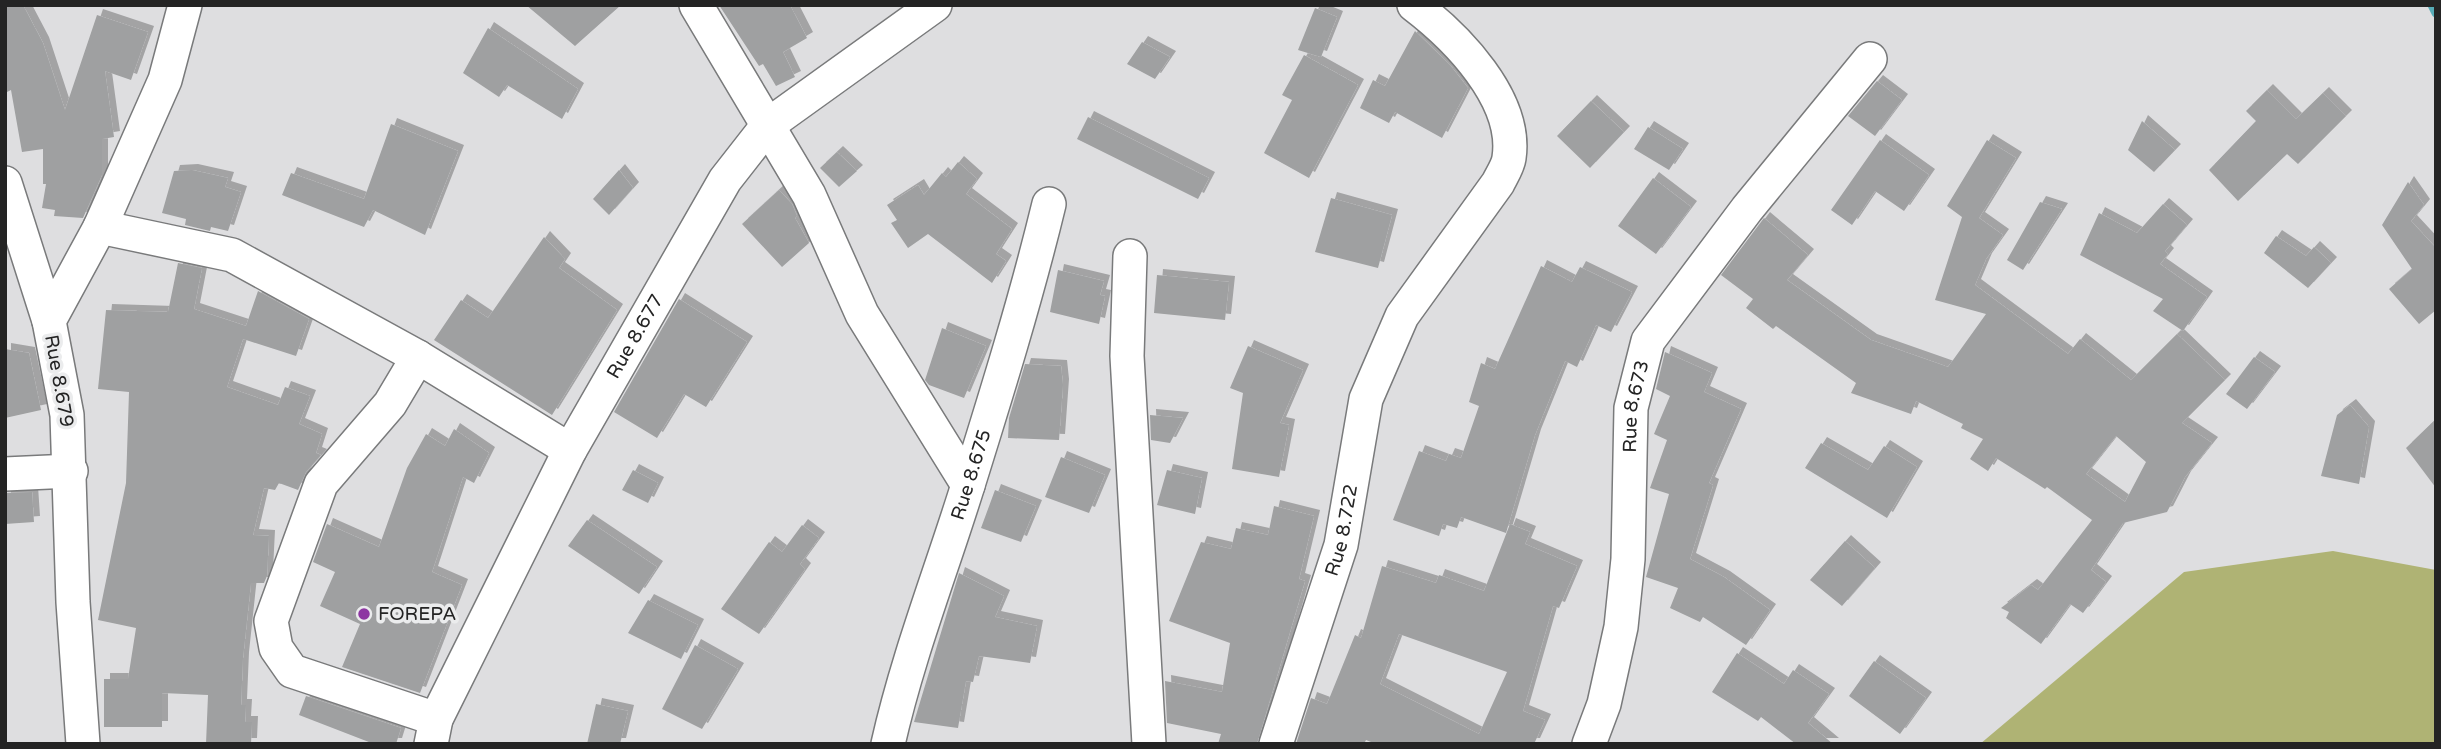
<svg xmlns="http://www.w3.org/2000/svg" width="2441" height="749" viewBox="0 0 2441 749" font-family="'Varela Round',sans-serif">
<style>
.forest{fill:#afb374}
.lines{fill:none;stroke-linecap:round;stroke-linejoin:round}
.stream{stroke:#57acb7;stroke-width:9}
.building{fill:#9fa0a1;fill-rule:evenodd;filter:url(#shadow)}
.street-casing{stroke:#797a7b;stroke-width:36}
.street{stroke:#fff;stroke-width:33}
.poi-dot{fill:#8d35a2;stroke:#ebeced;stroke-width:2.5}
.labels{text-anchor:middle;dominant-baseline:central;stroke-width:7;stroke-linejoin:round;paint-order:stroke}
.street-label{font-size:19px;fill:#242424;stroke:#ebeced}
.poi-label{font-size:19px;fill:#242424;stroke:#ebeced;text-anchor:start}
</style>
<defs>
<filter id="shadow"><feDropShadow dx="6" dy="-6" stdDeviation="0" flood-color="#0004"/></filter>
</defs>
<rect width="100%" height="100%" fill="#dedee0"/>
<path class="forest" d="M2333 551 2436 570V744H1980L2184 572Z"/>
<g class="lines">
<path class="stream" d="M2432 5 2436 13"/>
</g>
<path class="building" d="M5 5H23L43 43 65 110 97 15 148 32 131 80 105 71 114 137 102 139V175L83 218 54 216 55 210 42 208 46 184H43V149L22 152 11 90 5 93Z
M526 5H621L575 46Z
M719 5H790L807 38 783 52 795 77 776 86 763 64 759 66Z
M1315 8 1337 17 1321 57 1298 50Z
M488 28 578 89 562 119 507 85 499 97 463 73Z
M1415 31 1450 65 1468 88 1442 138 1395 112 1389 123 1360 108 1373 80 1385 86Z
M1142 42 1170 57 1155 79 1127 64Z
M1304 55 1358 85 1309 178 1264 153 1292 100 1282 95Z
M1877 81 1902 100 1875 136 1848 116Z
M2267 90 2296 119 2323 93 2346 116 2298 164 2287 154 2238 201 2209 170 2256 121 2246 111Z
M1591 101 1624 132 1590 168 1557 136Z
M1088 117 1209 178 1198 199 1077 139Z
M2142 121 2175 150 2154 172 2128 150Z
M391 124 458 151 425 235 373 210 364 227 282 195 291 173 364 199Z
M1648 127 1683 149 1669 170 1634 149Z
M1880 140 1929 175 1904 211 1875 191 1852 225 1831 210Z
M1987 140 2016 158 1979 218 2003 235 1986 259 1975 285 2068 354 2080 339 2131 380 2177 334 2225 380 2182 423 2212 443 2185 477 2167 512 2123 523 2091 570 2106 582 2083 613 2070 604 2041 644 2006 618 2009 612 2001 608 2031 585 2038 590 2092 520 2047 487 2045 489 1996 458 1988 471 1970 459 1983 439 1961 428 1963 424 1916 401 1911 414 1851 393 1856 383 1776 326 1773 329 1746 308 1753 299 1721 275 1764 218 1808 255 1787 280 1871 340 1948 367 1986 314 1935 300 1962 217 1947 206ZM2116 436 2146 462 2125 502 2086 474Z
M837 152 857 171 839 187 820 168Z
M958 162 977 179 966 194 1012 229 996 254 1006 261 992 283 928 234 908 248 891 223 897 220 887 205 918 185 924 195 942 173 946 177Z
M192 170 228 178 225 187 241 192 228 231 211 227 210 231 185 225 186 219 162 213 174 171Z
M619 170 633 188 609 215 593 199Z
M1653 178 1691 207 1656 254 1618 226Z
M2408 182 2424 205 2411 221 2436 248V310L2419 324 2389 289 2412 269 2382 225Z
M779 190 792 204 797 216 795 218 809 243 782 267 742 224Z
M1331 198 1392 215 1378 268 1315 252Z
M2040 202 2062 209 2023 270 2007 260Z
M2163 204 2187 225 2165 251 2168 254 2160 264 2207 297 2183 331 2153 311 2163 299 2080 255 2099 213 2137 233Z
M2276 236 2306 256 2314 247 2331 263 2308 288 2264 253Z
M544 237 565 259 559 268 617 310 552 415 434 340 461 300 488 318Z
M178 263 202 268 194 309 246 326 258 291 309 319 296 356 243 339 227 387 278 405 285 387 310 396 299 424 322 434 316 453 321 455 306 472 298 490 279 483 275 490 264 488 253 535 269 536 267 576 264 583H251L243 658 241 705H246L245 722H252L251 744H206L208 695 162 693V727H104V679H128L136 628 98 620 126 483 129 392 98 389 106 310 168 312Z
M1541 266 1572 282 1580 267 1632 292 1611 332 1596 325 1577 367 1565 361 1535 435 1506 533 1461 517 1457 528 1443 524 1439 536 1393 520 1419 451 1446 461 1449 454 1461 458 1479 406 1469 402 1481 363 1495 369Z
M1058 270 1104 281 1100 295 1105 296 1099 324 1050 312Z
M1157 275 1229 282 1225 320 1154 313Z
M679 299 747 342 706 407 684 394 657 438 614 412Z
M942 328 986 346 964 398 929 385 925 380Z
M1248 346 1303 370 1280 423 1289 425 1279 477 1232 469 1243 393 1230 388Z
M5 349 29 353 41 410 5 418Z
M1665 352 1712 373 1704 392 1741 409 1709 483 1713 485 1690 559 1724 577 1770 610 1746 645 1703 617 1700 622 1670 608 1678 588 1646 577 1669 494 1650 488 1667 440 1654 434 1670 396 1656 389Z
M2254 357 2275 372 2247 409 2226 394Z
M1025 364 1061 366 1063 385 1059 440 1008 438 1009 418Z
M2350 405 2369 427 2359 484 2321 476 2337 415Z
M1150 415 1183 418 1170 443 1151 440Z
M2436 419V488L2406 448Z
M454 429 489 453 474 483 463 477 432 572 462 585 420 693 342 667 360 624 320 606 335 572 313 562 327 524 379 547 407 468 426 434 445 446Z
M1821 443 1868 470 1884 446 1917 467 1887 518 1805 468Z
M1061 457 1105 475 1089 513 1045 497Z
M633 470 658 483 648 503 622 490Z
M1167 470 1202 478 1195 514 1157 505Z
M995 490 1036 506 1021 542 981 528Z
M32 492 34 522 5 524V493Z
M1274 506 1314 516 1299 579 1305 581 1257 744H1218L1221 734 1167 723 1165 681 1222 692 1230 643 1169 621 1201 542 1231 549 1236 528 1268 535Z
M587 520 657 567 639 594 568 546Z
M1510 524 1530 532 1525 544 1577 566 1559 608 1553 606 1523 711 1545 720 1534 744H1376L1366 740 1364 744H1296L1311 698 1327 704 1355 635 1361 638 1382 566 1436 583 1439 575 1484 591ZM1399 634 1507 672 1479 734 1380 684Z
M802 525 819 538 800 564 805 569 759 634 721 609 769 542 782 552Z
M1845 541 1875 568 1842 606 1810 580Z
M959 573 1004 596 995 617 1037 626 1030 663 979 656 973 682 966 681 958 728 914 722Z
M648 600 698 625 681 659 628 633Z
M695 645 738 669 702 729 662 709Z
M1737 653 1784 684 1793 670 1829 694 1808 723 1833 744H1796L1761 717 1758 721 1712 692Z
M1874 661 1926 698 1900 734 1849 696Z
M306 696 401 728 396 744H374L299 715Z
M596 704 628 711 620 744H587Z"/>
<g class="lines">
<defs>
<g id="street">
<path d="M696 5 809 195 862 314 968 485"/>
<path d="M5 183 49 321"/>
<path d="M100 227 232 255 418 357 570 450"/>
<path d="M1130 256 1127 356 1149 744"/>
<path d="M418 357 390 404 321 484 271 621 276 648 292 671 436 719"/>
<path d="M5 474 71 471"/>
<path d="M83 744 73 602 67 415 49 321 100 227 165 80 185 5"/>
<path id="s1" d="M431 744 436 719 570 450 725 180 768 125 935 5"/>
<path id="s2" d="M888 744C908 655 941 572 968 485 997 392 1026 299 1049 204"/>
<path id="s3" d="M1276 744 1341 545 1366 399 1402 316 1498 183C1502 175 1508 166 1509 158 1518 99 1456 37 1414 5"/>
<path id="s4" d="M1589 744 1604 704 1621 627 1628 559 1631 408 1648 341 1747 209 1870 59"/>
</g>
</defs>
<use href="#street" class="street-casing"/>
<use href="#street" class="street"/>
</g>
<circle class="poi-dot" cx="364" cy="614" r="7"/>
<g class="labels">
<g class="street-label">
<text stroke="none"><textPath href="#s1" startOffset="457">Rue 8.677</textPath></text>
<text transform="translate(59 381) rotate(80)">Rue 8.679</text>
<text stroke="none"><textPath href="#s4" startOffset="343">Rue 8.673</textPath></text>
<text stroke="none"><textPath href="#s2" startOffset="282">Rue 8.675</textPath></text>
<text stroke="none"><textPath href="#s3" startOffset="224">Rue 8.722</textPath></text>
</g>
<g class="poi-label">
<text x="378" y="614">FOREPA</text>
</g>
</g>
<rect width="2441" height="749" fill="none" stroke="#242424" stroke-width="14"/>
</svg>
